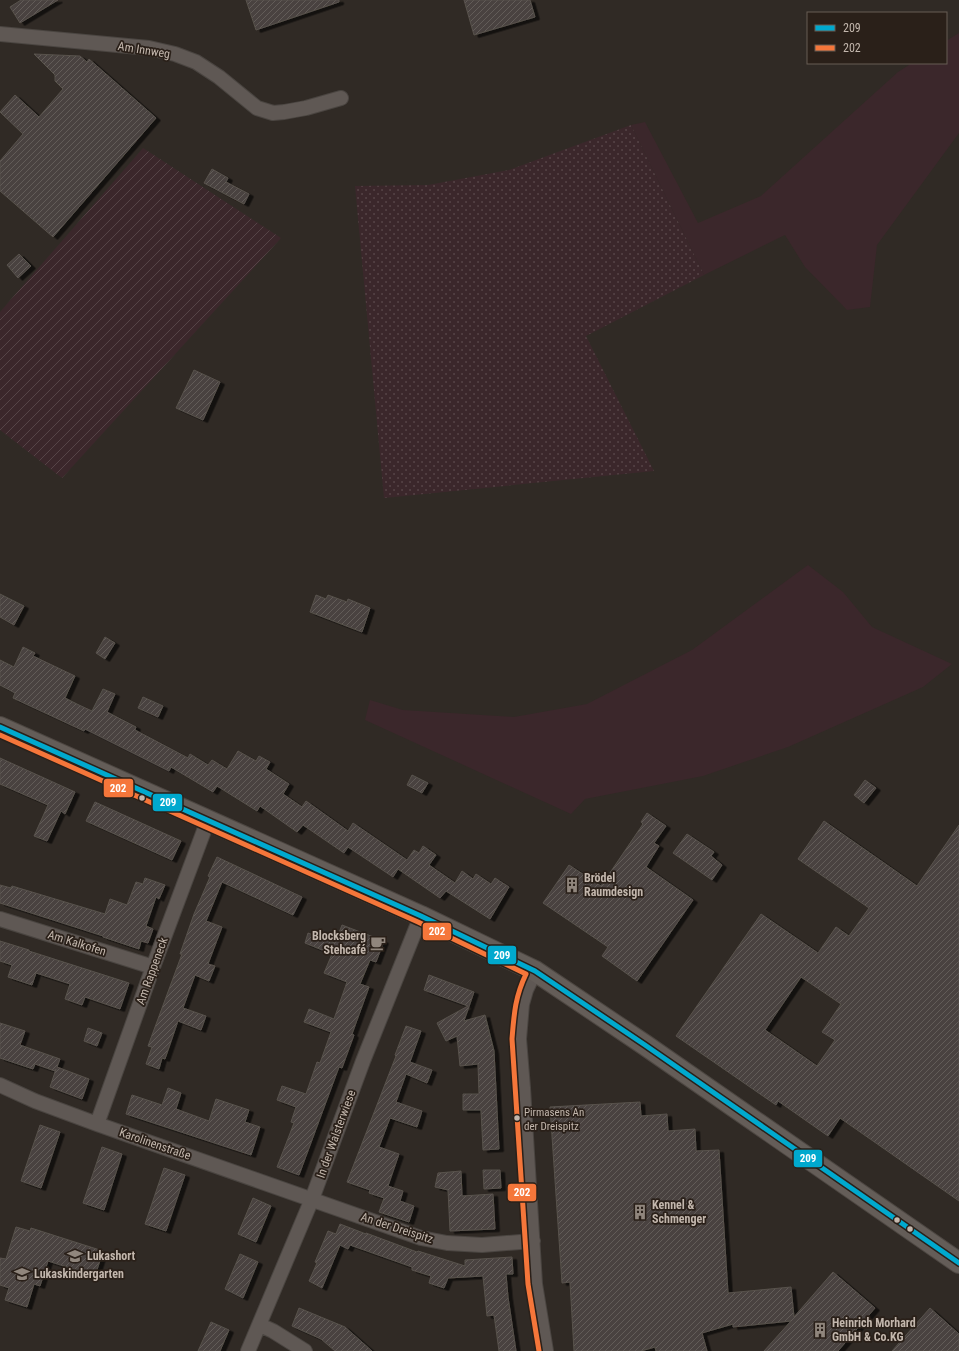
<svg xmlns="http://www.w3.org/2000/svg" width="959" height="1351" viewBox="0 0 959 1351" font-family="'Roboto Condensed',sans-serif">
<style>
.grass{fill:#3b272b}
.park{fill:url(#park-dots)}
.garden{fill:url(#garden-furrows)}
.building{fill:url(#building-hatch);stroke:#58524c;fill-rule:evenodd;filter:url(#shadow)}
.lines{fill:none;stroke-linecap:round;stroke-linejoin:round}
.minor-casing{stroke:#4a4541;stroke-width:16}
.secondary-casing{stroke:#4d4742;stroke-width:22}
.minor{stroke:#5f5854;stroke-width:14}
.secondary{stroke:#645d58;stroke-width:20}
.bus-1-casing{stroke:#2a2019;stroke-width:8}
.bus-2-casing{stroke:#2a2019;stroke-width:8}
.bus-1{stroke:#00a9ce;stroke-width:5}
.bus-2{stroke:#f5763a;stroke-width:5}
.bus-dot{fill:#c3b7ad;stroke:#2a2019;stroke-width:1.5}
.labels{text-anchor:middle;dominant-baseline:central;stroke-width:3.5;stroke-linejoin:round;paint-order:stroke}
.bus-label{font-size:11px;fill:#c3b7ad;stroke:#2a2019;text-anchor:start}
.street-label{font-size:12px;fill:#c3b7ad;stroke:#2a2019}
.poi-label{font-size:12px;font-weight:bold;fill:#c3b7ad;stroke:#2a2019;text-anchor:start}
.line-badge{stroke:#2a2019;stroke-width:1.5}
.badge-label{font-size:11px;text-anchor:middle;font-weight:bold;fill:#fff}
</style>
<defs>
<pattern id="park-dots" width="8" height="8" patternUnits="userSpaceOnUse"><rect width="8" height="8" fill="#3b272b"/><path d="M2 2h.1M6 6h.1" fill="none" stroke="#564447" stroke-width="1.8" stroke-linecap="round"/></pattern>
<pattern id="garden-furrows" width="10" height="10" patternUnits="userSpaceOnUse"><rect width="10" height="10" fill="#3b272b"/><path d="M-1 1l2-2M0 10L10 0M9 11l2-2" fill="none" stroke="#564447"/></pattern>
<pattern id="building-hatch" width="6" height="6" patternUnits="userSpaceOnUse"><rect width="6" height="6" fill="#49433f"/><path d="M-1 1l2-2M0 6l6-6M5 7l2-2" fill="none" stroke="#625c58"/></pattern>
<filter id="shadow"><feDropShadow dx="4.5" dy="2.5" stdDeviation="0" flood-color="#0009"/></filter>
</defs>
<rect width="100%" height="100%" fill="#302a25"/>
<path class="grass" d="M959 33V133L877 245 870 307 847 310 805 267 785 235 704 275 631 125 645 122 698 223 761 196 898 72 912 63H946V41Z
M808 565 843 592 872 627 952 664 923 687 788 747 703 776 585 799 571 814 365 720 370 700 403 710 514 717 587 704 692 650Z"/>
<path class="park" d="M631 125 704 275 586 336 654 471 384 498 355 186 428 185 509 170Z"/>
<path class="garden" d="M143 148 281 238 62 478 0 430V312Z"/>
<path class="building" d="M21 0H58L20 23 10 7Z
M246 0H339V2L256 30Z
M464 0H530L535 17 474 35Z
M34 54 80 56 87 62 89 59 156 118 53 237 0 191V161L23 134 0 112 15 95 39 117 63 89 55 81V75Z
M212 169 228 178 226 182 249 194 244 204 204 183Z
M19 254 31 266 18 278 7 265Z
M194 370 220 382 203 420 176 408Z
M0 594 24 606 14 625 0 617Z
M316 595 326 599 328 595 347 602 348 599 370 608 362 632 310 612Z
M105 637 115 643 105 659 96 653Z
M23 647 35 653 33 656 75 676 65 698 79 705 92 711 103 689 115 694 107 712 136 727 135 730 188 758 190 754 208 765 212 760 227 769 238 751 256 761 259 756 270 762 266 769 289 784 283 794 302 807 306 801 348 831 353 823 407 860 414 850 419 853 423 846 436 855 429 865 455 883 462 871 473 879 476 874 491 884 495 878 509 887 490 919 446 891 440 898 398 869 393 877 348 847 344 853 303 825 297 832 260 806 257 811 217 786 213 792 171 767 169 771 85 729 84 731 13 698 15 693 0 685V660L14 667Z
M143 697 163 706 158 717 138 708Z
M0 758 75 792 65 814 61 811 47 841 34 836 48 805 0 784Z
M412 775 428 783 422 793 407 785Z
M865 780 876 788 864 803 854 795Z
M95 802 181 841 172 860 86 821Z
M647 813 666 826 654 843 659 846 646 867 693 900 637 981 602 956 608 947 543 903 569 865 601 886 643 824 641 822Z
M824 821 917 886 959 825V1201L840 1118 828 1136 778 1101 776 1105 676 1036 761 914 818 953 836 927 849 936 869 908 798 859ZM801 977 841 1004 822 1032 835 1040 817 1066 765 1030Z
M687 834 714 852 711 856 722 865 712 880 673 853Z
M217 857 302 897 293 915 222 882 206 921 222 927 208 964 215 966 209 981 195 975 183 1008 206 1016 201 1030 178 1021 165 1059 162 1058 159 1069 146 1064 152 1047 148 1046 182 954H180L194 914 210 877 208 876Z
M145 878 165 885 159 899 156 897 146 926 153 929 148 943 141 941 139 949 103 937V936L0 903V885L11 888 12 886 105 914 110 899 127 905 136 882 143 884Z
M342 925 384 941 376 962 370 960 360 984 369 987 352 1034 354 1035 342 1068 339 1067 299 1175 277 1167 294 1123 291 1122 296 1107 277 1100 282 1086 306 1094 317 1062 320 1063 331 1032 304 1022 309 1009 334 1019 347 982 324 973 332 954 305 943 308 933 335 943Z
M0 941 29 950V951L129 983 120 1009 85 997 82 1005 65 999 70 984 36 973 32 985 8 977 12 965 0 961Z
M429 975 474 992 464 1021 485 1015 494 1051 499 1149 483 1150 481 1110H463V1094H479L478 1064 460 1066 457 1036 446 1041 437 1023 468 1006 424 990Z
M0 1023 25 1031 20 1045 60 1059 57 1067 89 1079 82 1099 50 1087 56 1069 55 1071 35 1064 33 1069 0 1058Z
M406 1026 421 1031 410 1062 432 1070 427 1083 406 1074 396 1102 422 1111 417 1127 390 1118 379 1147 399 1154 388 1186 403 1191 400 1201 414 1206 409 1222 379 1212 384 1198 369 1193 370 1190 347 1182 396 1056 395 1055Z
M88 1028 102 1033 97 1046 84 1041Z
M168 1088 181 1093 176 1109 209 1121 216 1099 249 1110 245 1122 260 1127 251 1155 126 1114 132 1095 162 1105Z
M640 1102 641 1116 667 1114 668 1131 695 1129 696 1151 719 1150 728 1293 791 1287 794 1317 833 1272 875 1308 838 1351H764L791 1321 733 1327V1324L702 1333 707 1351H656L655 1347 641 1351H574L570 1282 562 1283 550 1107Z
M40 1125 60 1132 41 1188 21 1181Z
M102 1147 122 1154 104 1210 83 1203Z
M164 1168 185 1175 166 1231 145 1224Z
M483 1170H500L501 1188 484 1189Z
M461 1171 462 1196 493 1194 495 1229 450 1231 448 1190 435 1187 438 1173Z
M253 1198 271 1206 256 1242 238 1234Z
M340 1224 366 1234V1233L417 1252 418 1251 465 1266V1260L512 1257 513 1274H506L508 1297 516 1351H499L494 1315 487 1316 483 1276 448 1278 444 1288 429 1283 431 1276 412 1270V1267L350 1245 348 1249 340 1245 322 1288 309 1281 317 1263 315 1262 328 1231 336 1234Z
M16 1227 30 1231 31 1228 103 1251 95 1276 48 1261 40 1286 34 1284 27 1307 5 1300 9 1288 0 1285V1258L6 1259Z
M240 1254 258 1262 243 1298 225 1289Z
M299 1308 345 1327 372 1351H335L321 1339 292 1326Z
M930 1308 959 1334V1351H892Z
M211 1322 229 1330 220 1351H198Z"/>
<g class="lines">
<defs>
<path id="minor" d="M0 34 149 48 175 54 196 62 219 77 257 108 273 113 284 112 306 108 341 98
M0 919 153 967
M535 971 526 990 522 1004 519 1039 523 1088 535 1284 546 1351
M0 1085 35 1101 97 1124 421 1238 447 1243 482 1245 533 1241
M97 1124 153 967 208 820
M260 1325 273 1331 305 1351
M248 1351 312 1199 363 1061 421 916"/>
<path id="secondary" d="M0 727 421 916 535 971 645 1045 959 1263"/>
</defs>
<use href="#minor" class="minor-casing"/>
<use href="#secondary" class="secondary-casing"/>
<use href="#minor" class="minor"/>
<use href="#secondary" class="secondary"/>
<defs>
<path id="bus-1" d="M0 727 421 916 535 971 645 1045 959 1263"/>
<path id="bus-2" d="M0 735 418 922 526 974C515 997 514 1014 512 1039L528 1284 539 1351"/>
</defs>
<use href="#bus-1" class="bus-1-casing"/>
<use href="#bus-2" class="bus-2-casing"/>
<use href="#bus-1" class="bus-1"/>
<use href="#bus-2" class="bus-2"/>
</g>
<defs>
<symbol id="building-bare" viewBox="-9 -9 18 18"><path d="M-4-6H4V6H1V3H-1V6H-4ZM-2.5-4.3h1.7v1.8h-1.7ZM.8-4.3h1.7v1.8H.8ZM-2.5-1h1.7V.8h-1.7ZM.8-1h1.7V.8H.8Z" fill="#90867d" stroke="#2a2019" stroke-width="2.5" paint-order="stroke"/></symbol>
<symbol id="cafe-bare" viewBox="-9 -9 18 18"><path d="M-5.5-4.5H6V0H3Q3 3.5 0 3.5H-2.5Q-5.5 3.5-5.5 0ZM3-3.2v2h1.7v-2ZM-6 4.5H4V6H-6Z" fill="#90867d" stroke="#2a2019" stroke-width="2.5" paint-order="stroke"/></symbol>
<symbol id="school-bare" viewBox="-9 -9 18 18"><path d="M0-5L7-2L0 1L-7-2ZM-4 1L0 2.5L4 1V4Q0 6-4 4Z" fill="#90867d" stroke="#2a2019" stroke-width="2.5" paint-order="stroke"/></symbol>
</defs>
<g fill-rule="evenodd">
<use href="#building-bare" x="561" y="874" width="22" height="22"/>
<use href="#cafe-bare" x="367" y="932" width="22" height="22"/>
<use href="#building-bare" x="629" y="1201" width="22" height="22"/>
<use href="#school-bare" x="64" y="1245" width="22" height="22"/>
<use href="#school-bare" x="11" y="1263" width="22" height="22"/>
<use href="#building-bare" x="809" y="1319" width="22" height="22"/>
</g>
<g class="bus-dot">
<circle cx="142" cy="798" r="3.5"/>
<circle cx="517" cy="1118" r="3.5"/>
<circle cx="897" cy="1220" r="3.5"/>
<circle cx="910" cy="1229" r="3.5"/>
</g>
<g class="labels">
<g class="bus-label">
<text x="524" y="1112">Pirmasens An<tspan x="524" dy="14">der Dreispitz</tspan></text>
</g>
<g class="street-label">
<text transform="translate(144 50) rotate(9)">Am Innweg</text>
<text transform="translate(77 943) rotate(17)">Am Kalkofen</text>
<text transform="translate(152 971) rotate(-70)">Am Rappeneck</text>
<text transform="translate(336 1134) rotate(-70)">In der Walsterwiese</text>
<text transform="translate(155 1144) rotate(19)">Karolinenstraße</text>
<text transform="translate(397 1228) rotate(18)">An der Dreispitz</text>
</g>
<g class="poi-label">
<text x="584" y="878">Brödel<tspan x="584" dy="14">Raumdesign</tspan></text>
<text x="366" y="936" text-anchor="end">Blocksberg<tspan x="366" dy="14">Stehcafé</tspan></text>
<text x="652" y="1205">Kennel &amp;<tspan x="652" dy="14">Schmenger</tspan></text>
<text x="87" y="1256">Lukashort</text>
<text x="34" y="1274">Lukaskindergarten</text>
<text x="832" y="1323">Heinrich Morhard<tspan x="832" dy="14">GmbH &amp; Co.KG</tspan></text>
</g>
</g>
<g class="line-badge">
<rect x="103" y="778" width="31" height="20" rx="4" fill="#f5763a"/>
<rect x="152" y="793" width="31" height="19" rx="4" fill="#00a9ce"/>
<rect x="422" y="922" width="30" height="19" rx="4" fill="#f5763a"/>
<rect x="487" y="945" width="30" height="20" rx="4" fill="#00a9ce"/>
<rect x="793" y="1149" width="30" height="19" rx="4" fill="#00a9ce"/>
<rect x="507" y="1183" width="30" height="19" rx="4" fill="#f5763a"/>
</g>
<g class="badge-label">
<text x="118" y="792">202</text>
<text x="168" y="806">209</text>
<text x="437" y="935">202</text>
<text x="502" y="959">209</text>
<text x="808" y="1162">209</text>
<text x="522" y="1196">202</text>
</g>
<rect x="807" y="12" width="140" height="52" fill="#2a2019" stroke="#675c54"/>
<rect x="815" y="25" width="20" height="6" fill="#00a9ce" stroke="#675c54"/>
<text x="843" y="32" font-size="12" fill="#c3b7ad">209</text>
<rect x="815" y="45" width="20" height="6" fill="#f5763a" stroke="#675c54"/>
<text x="843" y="52" font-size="12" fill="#c3b7ad">202</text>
</svg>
